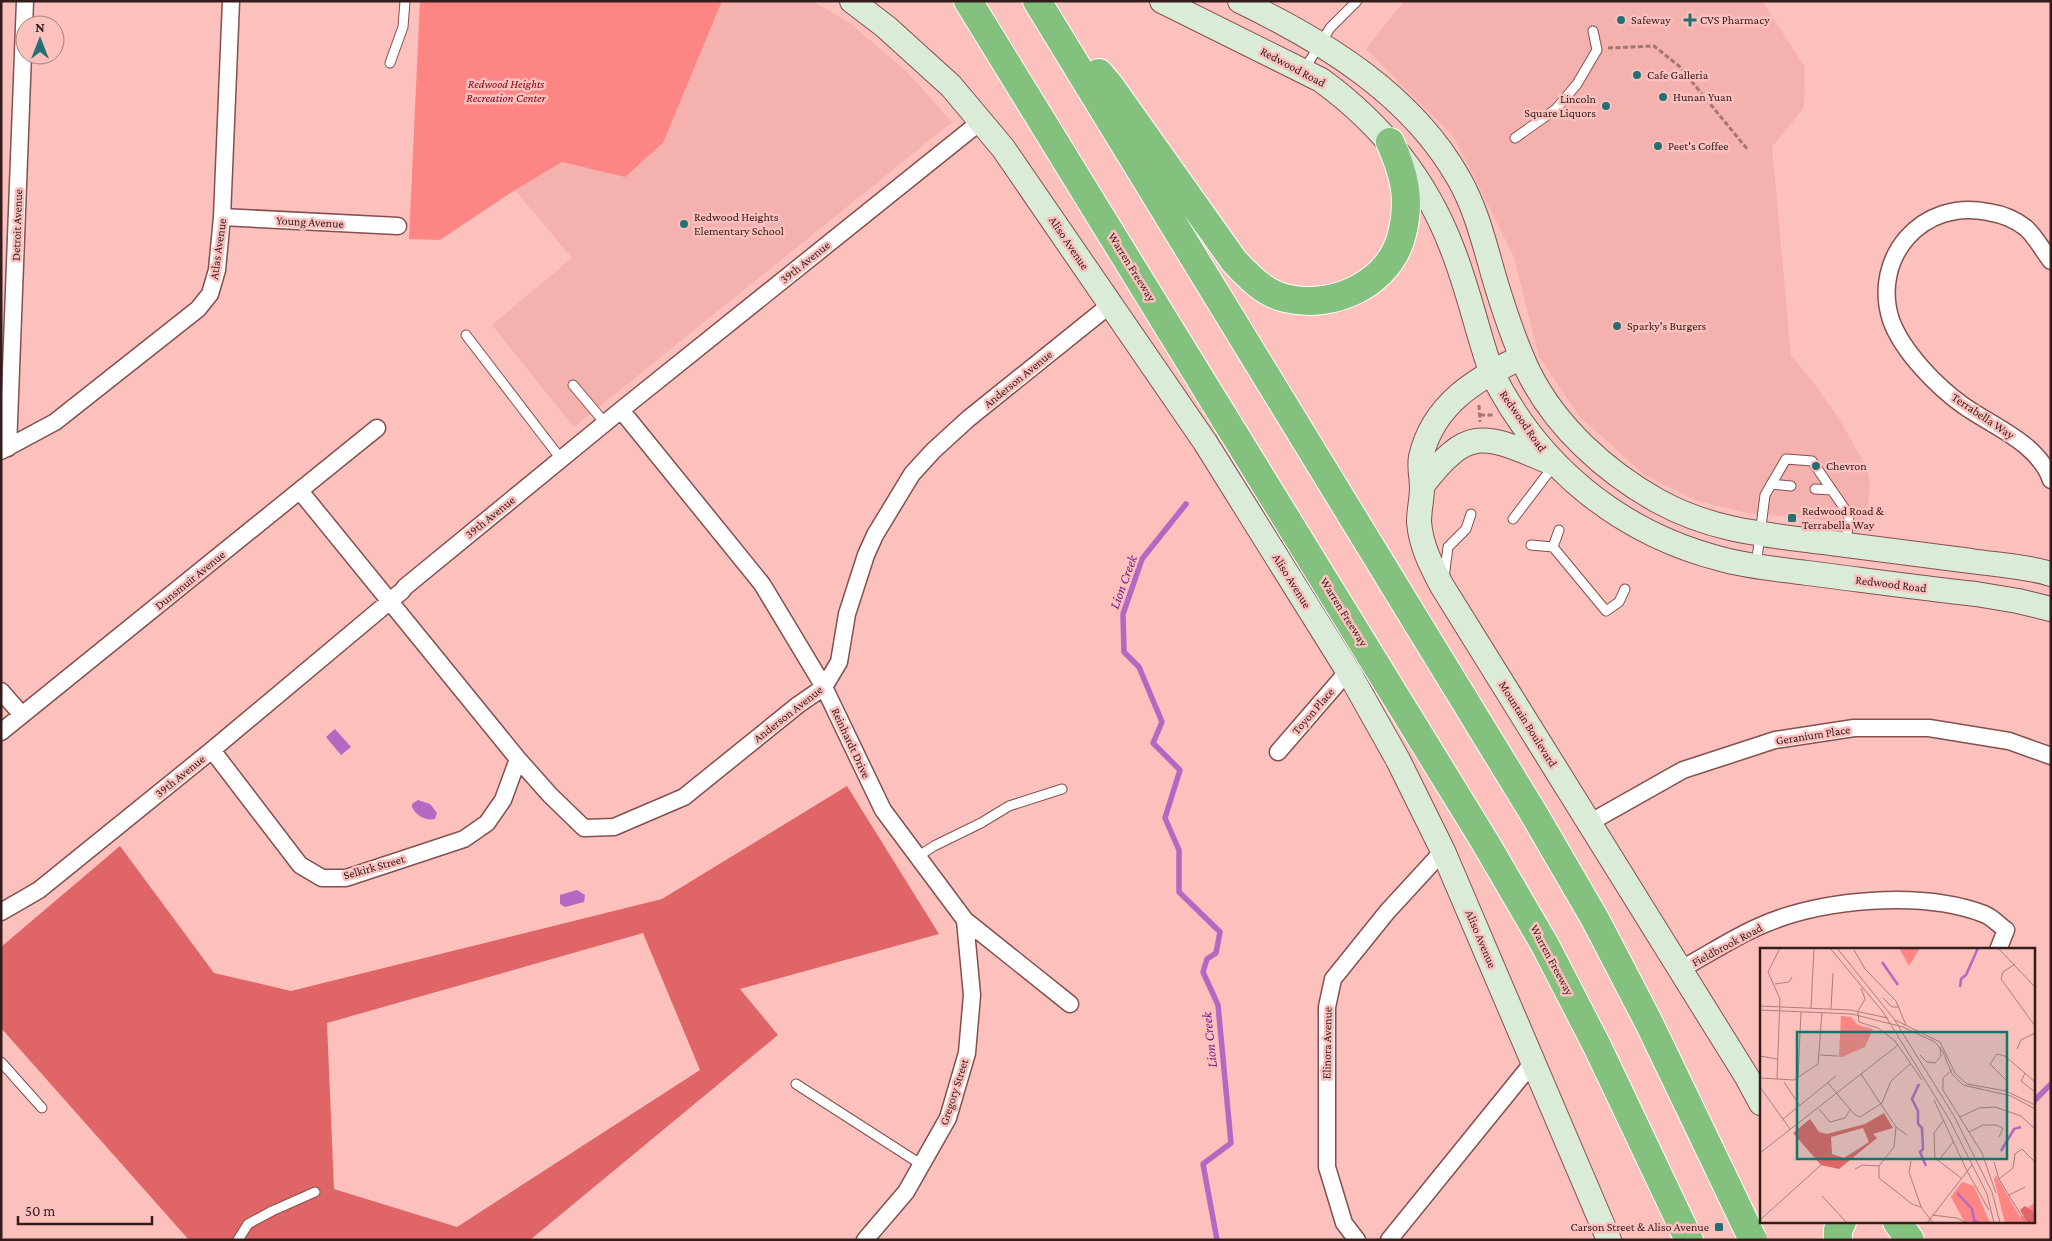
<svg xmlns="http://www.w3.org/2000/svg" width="2052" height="1241" viewBox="0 0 2052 1241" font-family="'Crimson Pro',serif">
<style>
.built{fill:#f4b1ae}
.green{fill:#fd8584}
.forest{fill:#e06566;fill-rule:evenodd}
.water{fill:#b568c2}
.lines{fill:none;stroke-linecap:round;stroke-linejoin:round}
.stream{stroke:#b568c2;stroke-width:5.5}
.service-casing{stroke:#84504f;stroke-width:11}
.minor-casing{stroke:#84504f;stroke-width:19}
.secondary-casing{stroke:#84504f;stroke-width:26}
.motorway-casing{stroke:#fff;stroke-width:30}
.path{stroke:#a17675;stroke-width:3;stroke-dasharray:5 2.5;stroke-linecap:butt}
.service{stroke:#fff;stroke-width:9}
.minor{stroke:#fff;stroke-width:16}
.secondary{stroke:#daecd8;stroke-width:24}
.motorway{stroke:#85c17e;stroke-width:28}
.motorway-bridge-casing{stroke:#fff;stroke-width:30;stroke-linecap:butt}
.motorway-bridge{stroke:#85c17e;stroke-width:28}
.poi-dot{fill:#246f74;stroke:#fcc0bd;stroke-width:2}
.labels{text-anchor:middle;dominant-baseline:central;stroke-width:5;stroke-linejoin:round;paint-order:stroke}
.poi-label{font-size:12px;fill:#321c1c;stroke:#fcc0bd;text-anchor:start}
.street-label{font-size:12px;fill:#321c1c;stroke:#fcc0bd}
.park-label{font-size:12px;font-style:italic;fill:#7b0319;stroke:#fcc0bd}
.water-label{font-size:14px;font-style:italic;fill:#7b1a8a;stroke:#fcc0bd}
.inset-river{fill:none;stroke:#b568c2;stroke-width:2.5}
.inset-road{fill:none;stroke:#ab7e7d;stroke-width:1}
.view{fill:#0f766e;fill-opacity:0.15;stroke:#0f766e;stroke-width:2.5}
.inset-edge{fill:none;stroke:#321c1c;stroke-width:2.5}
</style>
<rect width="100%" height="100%" fill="#fcc0bd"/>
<path class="built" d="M722 1H812L850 23 907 72 952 122 574 427 492 325 572 258 515 190 562 162 625 177 663 143Z
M1404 1H1762L1805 67 1804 108 1772 147 1791 356 1813 382 1838 417 1868 470 1870 487 1866 524 1747 513 1697 501 1645 475 1581 418 1539 357 1514 257 1454 137 1366 49Z"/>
<path class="green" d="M420 1H722L663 143 625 177 562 162 515 190 440 240 409 239Z"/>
<path class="forest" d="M847 786 939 934 740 989 778 1035 530 1240H189L1 1028V947L120 846 214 973 291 991 662 899ZM643 933 700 1070 457 1227 334 1189 327 1023Z"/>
<path class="water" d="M335 729 351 747 341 755 326 737Z
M418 800 430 804 437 813 435 819C426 821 416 816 412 807V804Z
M577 890 585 895 584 902 565 907 560 904V895Z"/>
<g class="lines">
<path class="stream" d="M1186 504 1142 559 1123 614 1124 652 1139 667 1162 722 1153 743 1180 770 1165 818 1179 850V892L1220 932 1216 953 1207 959 1203 972 1218 1005 1231 1143 1203 1164 1217 1240
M2033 1102 2051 1084"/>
<defs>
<path id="service" d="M390 63 403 27 405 1
M1304 70 1330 28 1357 1
M1515 138 1556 109 1577 84 1597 50 1593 31
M466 335 561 459
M573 385 605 423
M1771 484 1791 486
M1815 489 1832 490
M1513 519 1555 464
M1531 545 1553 547
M1553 547 1606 611 1619 602 1625 589
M1553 547 1559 530
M1756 566 1765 495 1786 459 1812 461 1849 515 1846 544
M1444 578 1448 547 1466 529 1471 514
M917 857 934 846 981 823 1009 806 1062 789
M1 1062 42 1108
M796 1084 922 1165
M238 1240 248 1224 272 1211 315 1192"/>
<path id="minor" d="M222 217 398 226
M2051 261C2043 251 2036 237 2026 228 2016 220 2001 214 1988 212 1922 198 1871 258 1891 320 1902 351 1937 387 1964 406 1994 427 2038 443 2051 480
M621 410 762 584 824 687 883 810 965 920 1070 1004
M8 448 25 1
M1 451 55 422 198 309 210 294 217 270 222 217 231 1
M300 491 518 759 550 795 584 828 614 827 684 797 798 705 824 687 839 662 847 614 866 555 875 535 912 474 933 451 968 419 1111 304
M1 691 22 715
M1 732 377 428
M212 750 300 865 322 878H346L464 839 487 823 503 800 518 759
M1278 752 1348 671
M1589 823 1683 770 1775 740 1854 728H1929L2009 741 2051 756
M1 912 39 890 212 750 402 591 405 587 621 410 980 122
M1679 970C1706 956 1732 938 1760 926 1821 899 1921 890 1984 914 1992 917 1999 925 2006 930L1998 950
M865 1240 906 1192 948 1118 967 1053 972 995 965 920
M1357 1240 1344 1223 1327 1167V1007L1333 979 1387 912 1443 851
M1389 1240 1534 1061"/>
<path id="secondary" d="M852 1 886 27 951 86 1003 148 1205 442 1348 671 1398 760 1443 851 1609 1240
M1162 1 1321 80C1380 123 1426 180 1452 248 1468 288 1477 331 1491 371 1537 466 1620 533 1721 559 1749 567 1779 569 1807 573 1863 580 1920 588 1976 594L2018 601 2051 609
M1240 1C1325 42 1412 95 1459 179 1478 212 1486 251 1497 287 1506 316 1516 346 1529 373 1556 427 1606 472 1658 501 1714 532 1769 535 1831 543 1877 549 1924 555 1971 561 1997 565 2026 566 2051 574
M1522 357C1477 378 1433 404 1421 457 1419 467 1422 478 1422 488 1422 499 1419 510 1419 522 1421 546 1431 565 1442 586L1747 1077 1761 1103
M1422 486C1469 424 1485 435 1550 462"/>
<path id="motorway" d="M968 1 1485 842 1545 945 1597 1046 1689 1240
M1037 1 1534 814 1595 919 1649 1023 1722 1175
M1099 73 1110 86 1234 261C1248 276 1264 293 1285 298 1333 310 1390 284 1402 234 1411 200 1404 173 1390 142
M1897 1222 1910 1240
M1838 1240V1230L1842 1222"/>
</defs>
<use href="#service" class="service-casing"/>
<use href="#minor" class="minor-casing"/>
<use href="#secondary" class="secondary-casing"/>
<use href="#motorway" class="motorway-casing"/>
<path class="path" d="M1608 48 1654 46 1679 66 1748 150
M1479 405 1480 422
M1480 415H1493"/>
<use href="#service" class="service"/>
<use href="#minor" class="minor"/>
<use href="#secondary" class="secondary"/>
<use href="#motorway" class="motorway"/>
<defs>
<path id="motorway-bridge" d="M1722 1175 1753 1240"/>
</defs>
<use href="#motorway-bridge" class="motorway-bridge-casing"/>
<use href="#motorway-bridge" class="motorway-bridge"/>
</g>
<g class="poi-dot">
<circle cx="1621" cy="20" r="5"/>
<path d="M1687.5 12.5h5v5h5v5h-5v5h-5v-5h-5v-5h5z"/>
<circle cx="1637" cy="75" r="5"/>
<circle cx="1663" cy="97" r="5"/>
<circle cx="1606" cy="106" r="5"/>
<circle cx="1658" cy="146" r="5"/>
<circle cx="684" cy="224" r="5"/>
<circle cx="1617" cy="326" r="5"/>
<circle cx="1816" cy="466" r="5"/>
<rect x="1787" y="513" width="10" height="10" rx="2.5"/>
<rect x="1714" y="1222" width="10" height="10" rx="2.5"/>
</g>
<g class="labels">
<g class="poi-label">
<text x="1631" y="20">Safeway</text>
<text x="1700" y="20">CVS Pharmacy</text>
<text x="1647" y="75">Cafe Galleria</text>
<text x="1673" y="97">Hunan Yuan</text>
<text x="1596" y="99" text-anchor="end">Lincoln<tspan x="1596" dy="14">Square Liquors</tspan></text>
<text x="1668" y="146">Peet's Coffee</text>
<text x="694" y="217">Redwood Heights<tspan x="694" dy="14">Elementary School</tspan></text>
<text x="1627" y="326">Sparky's Burgers</text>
<text x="1826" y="466">Chevron</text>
<text x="1802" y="511">Redwood Road &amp;<tspan x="1802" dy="14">Terrabella Way</tspan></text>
<text x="1709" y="1227" text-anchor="end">Carson Street &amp; Aliso Avenue</text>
</g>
<g class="street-label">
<text transform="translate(1293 67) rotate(28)">Redwood Road</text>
<text transform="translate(310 222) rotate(3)">Young Avenue</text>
<text transform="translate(17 225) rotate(-88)">Detroit Avenue</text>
<text transform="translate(1069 243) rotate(56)">Aliso Avenue</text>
<text transform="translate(218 249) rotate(-82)">Atlas Avenue</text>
<text transform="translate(805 262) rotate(-39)">39th Avenue</text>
<text transform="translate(1132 267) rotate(58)">Warren Freeway</text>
<text transform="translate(1018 379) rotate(-39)">Anderson Avenue</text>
<text transform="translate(1983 416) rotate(34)">Terrabella Way</text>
<text transform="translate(1523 421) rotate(55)">Redwood Road</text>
<text transform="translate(490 517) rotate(-39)">39th Avenue</text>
<text transform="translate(190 580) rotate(-39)">Dunsmuir Avenue</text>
<text transform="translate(1292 581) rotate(58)">Aliso Avenue</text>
<text transform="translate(1891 584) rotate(7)">Redwood Road</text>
<text transform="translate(1344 612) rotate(58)">Warren Freeway</text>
<text transform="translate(1313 711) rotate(-49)">Toyon Place</text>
<text transform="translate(788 714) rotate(-38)">Anderson Avenue</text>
<text transform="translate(1528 724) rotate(58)">Mountain Boulevard</text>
<text transform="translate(1813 735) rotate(-9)">Geranium Place</text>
<text transform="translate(851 743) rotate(65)">Reinhardt Drive</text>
<text transform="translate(180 776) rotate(-39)">39th Avenue</text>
<text transform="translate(374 867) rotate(-16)">Selkirk Street</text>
<text transform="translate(1481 939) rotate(67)">Aliso Avenue</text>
<text transform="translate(1727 945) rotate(-28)">Fieldbrook Road</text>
<text transform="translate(1552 960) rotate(62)">Warren Freeway</text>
<text transform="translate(1327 1043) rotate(-89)">Elinora Avenue</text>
<text transform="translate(954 1092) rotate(-72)">Gregory Street</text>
</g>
<g class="park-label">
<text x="506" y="84">Redwood Heights<tspan x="506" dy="14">Recreation Center</tspan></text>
</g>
<g class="water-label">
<text transform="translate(1123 582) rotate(-70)">Lion Creek</text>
<text transform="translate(1209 1040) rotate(-96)">Lion Creek</text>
</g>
</g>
<g transform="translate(1760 948)">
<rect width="275" height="275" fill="#fcc0bd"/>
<path d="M139 0H160L149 18ZM81 68 91 69 98 77 113 81 105 99 82 109H79ZM236 227 260 269 271 264 268 259 275 255V275H245L234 231ZM202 234 214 238 230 275H205L191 249Z" fill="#fd8584"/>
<path d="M124 165 133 180 113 186 117 190 79 221 61 217 33 185 50 171 59 184 67 186 105 176ZM103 180 109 194 84 210 72 206 71 189ZM265 258 275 265V275H268L260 262Z" fill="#e06566" fill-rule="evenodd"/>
<path class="inset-river" d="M122 14 138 37M200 39 201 31 206 27 218 0M159 136 152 151 158 163V176L162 180 163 201 160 204 166 218M241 203 254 181 261 179M197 245 212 261 214 272 218 275"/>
<path class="inset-road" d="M70 0 123 64 189 171 227 246 234 275M77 0 134 71 194 168 232 244 240 275M238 0 275 39M94 2 105 21 136 53 146 77M255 16 243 24 241 31 275 78M15 36 29 34 32 29M123 50 132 59H139M0 58 90 62 128 70M51 60 54 0M71 61 73 25M0 62 92 66 143 79 175 94 183 104 192 126 203 137 251 148 275 161M98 63 105 51 101 40M98 64 99 74 118 80 135 93 162 132M135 72 180 94 195 125 207 136 246 143 275 157M257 101 261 92 275 85M60 107 78 108M160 107 167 114 175 115 181 108 180 99M0 108 17 111M192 122 183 130V142L222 205M265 125 261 133 275 144M101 126 136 179 147 187M0 130 34 132 58 116 62 64M38 130 41 64M17 131 20 51 8 24 20 0M24 134 40 158M68 135 94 166 100 169 122 155 131 133 150 116M0 139 30 181M246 143 247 133 230 116 237 106 245 108 275 134M174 152 207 223M59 161 70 174 85 170 90 162M200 169 219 160 235 159 261 168 275 181M23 171 76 128M183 173 174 185 175 210 201 230M136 179 134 199 119 218V230L152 256 161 259M209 184 223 177H236L243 180 239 189M262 201 275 214M0 205 138 97M222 205 236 245M151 213 149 224 161 259 173 275M178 213 194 193M234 214 239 231 266 275M95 221 103 217 119 218M207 223 229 262M239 231 253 220 255 206 262 201M249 247 265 239M62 248 87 275M172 267 197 270 207 275M0 272 61 217M167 275 212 217"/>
<path class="view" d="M37 84H247V211H37Z"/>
<rect width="275" height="275" class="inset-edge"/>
</g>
<rect width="2052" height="1241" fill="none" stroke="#321c1c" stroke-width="5"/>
<g transform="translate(40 40)"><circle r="24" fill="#fcc0bd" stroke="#ab7e7d"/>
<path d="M0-4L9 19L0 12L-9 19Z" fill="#246f74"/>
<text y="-8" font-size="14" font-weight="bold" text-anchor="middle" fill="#321c1c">N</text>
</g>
<path d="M18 1216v8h134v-8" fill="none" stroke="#321c1c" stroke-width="2.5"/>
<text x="25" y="1216" font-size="15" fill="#321c1c" stroke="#fcc0bd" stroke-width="4" paint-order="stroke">50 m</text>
</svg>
